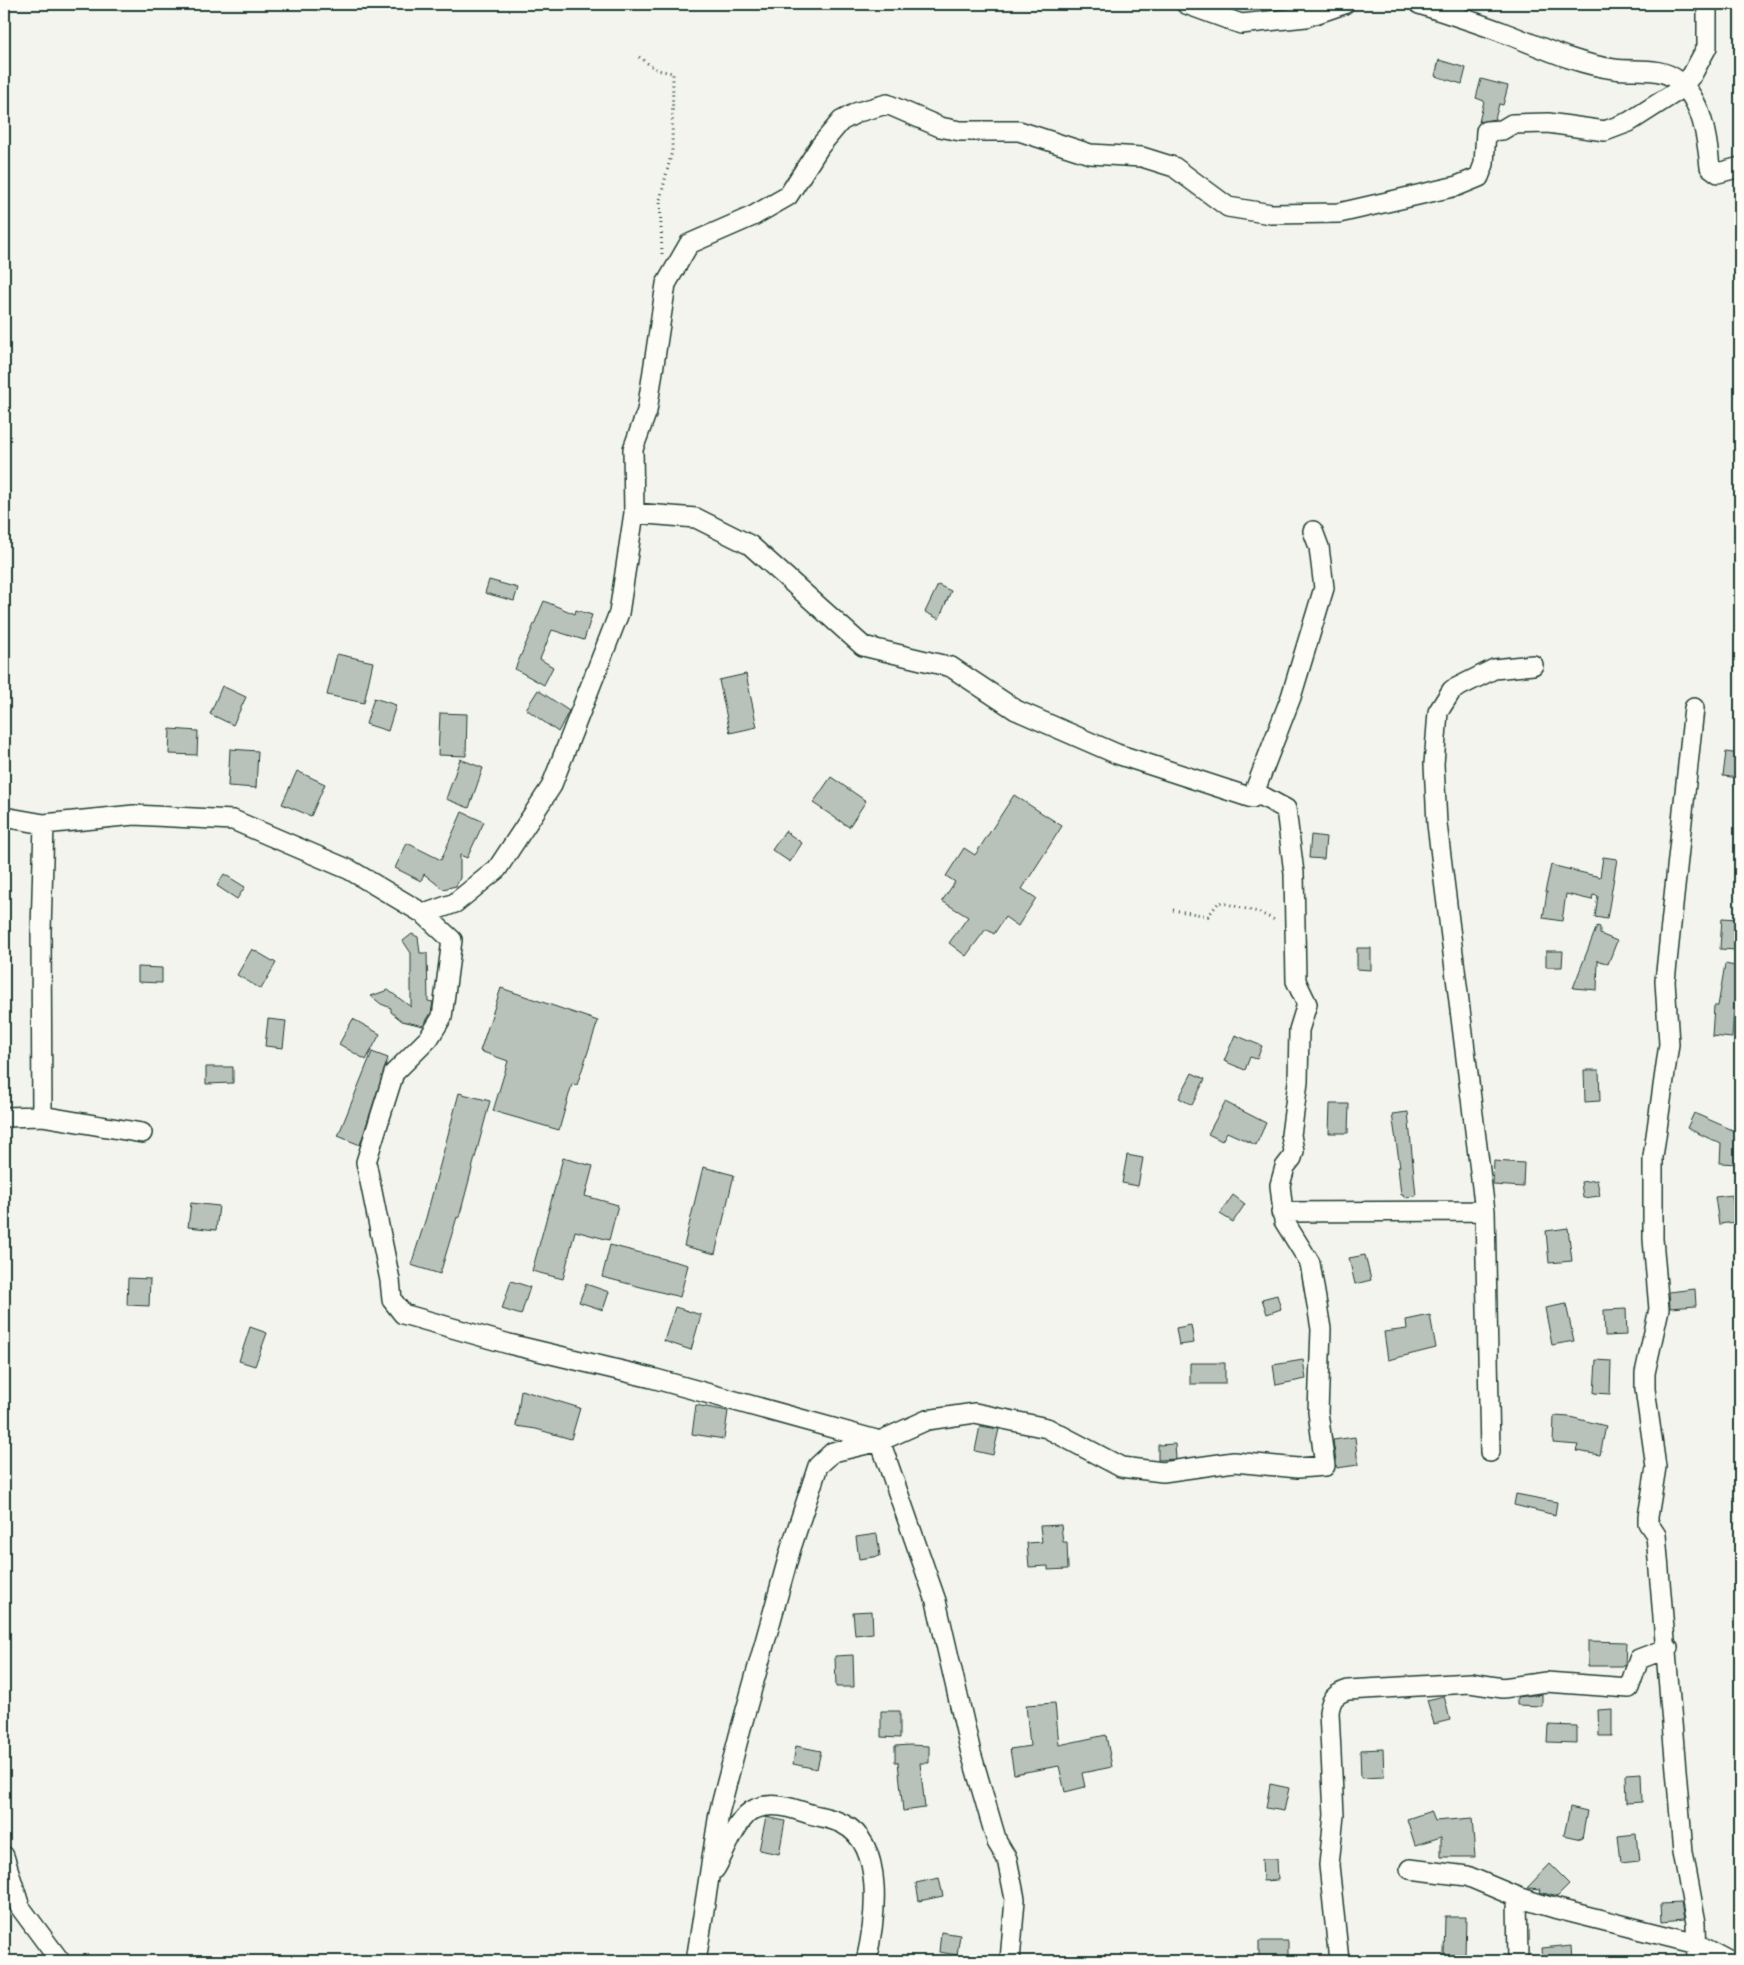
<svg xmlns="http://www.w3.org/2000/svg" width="1744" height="1965" viewBox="0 0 1744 1965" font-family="'Playpen Sans',sans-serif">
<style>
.building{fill:#b9c1bb;stroke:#1f3d34}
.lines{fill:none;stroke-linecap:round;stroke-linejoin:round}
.street-casing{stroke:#1f3d34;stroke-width:22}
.path{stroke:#1f3d34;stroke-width:3;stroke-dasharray:1 4;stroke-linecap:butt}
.street{stroke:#fdfcf7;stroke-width:19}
</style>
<rect width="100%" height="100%" fill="#f4f4ef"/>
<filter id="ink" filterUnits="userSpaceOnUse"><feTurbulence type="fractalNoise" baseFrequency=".02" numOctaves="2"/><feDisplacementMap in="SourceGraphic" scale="10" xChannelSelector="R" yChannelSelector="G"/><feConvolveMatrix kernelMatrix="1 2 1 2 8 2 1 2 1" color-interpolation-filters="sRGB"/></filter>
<g filter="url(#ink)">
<path class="building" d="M1439 60 1466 68 1462 84 1435 76Z
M1481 79 1508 86 1503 105 1499 104 1495 119 1479 122 1484 101 1476 98Z
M489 580 518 588 514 601 485 593Z
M938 585 951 591 939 619 925 612Z
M544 601 575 614 576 610 592 615 584 640 552 630 540 659 553 667 544 685 515 669Z
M337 654 373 662 364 703 327 695Z
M746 674 757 727 730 733 719 680Z
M222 686 246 697 233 725 210 714Z
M538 690 569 711 558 732 526 709Z
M374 698 396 705 388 731 366 724Z
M440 713 467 714 466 756 438 755Z
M170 729 198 731 197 755 169 754Z
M230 749 258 751 256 788 228 786Z
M1726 752 1740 754V778L1723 776Z
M460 759 483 768 469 808 446 799Z
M297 771 325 784 311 816 282 804Z
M831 777 866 801 849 827 813 803Z
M1014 795 1062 826 1022 889 1036 898 1018 926 1005 917 994 934 986 929 966 956 949 943 968 917 942 901 955 882 946 876 964 848 975 855Z
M462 812 484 822 467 858 460 855V878L456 886 443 889 424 874 421 881 395 868 407 843 441 860Z
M785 831 802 843 790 862 772 850Z
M1311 835 1326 837 1324 859 1309 858Z
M1603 857 1617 859 1607 919 1595 917 1598 896 1593 895 1592 900 1566 894 1562 921 1543 918 1547 892H1545L1551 865 1600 877Z
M224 874 245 887 237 899 217 886Z
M1722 918 1738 919 1736 950 1720 949Z
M1597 926 1600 927V934L1617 941 1608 964 1598 960 1597 990 1573 988Z
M412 934 418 937 420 953H427L428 1001 433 1002 431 1013 423 1026 402 1021 391 1012V1008L381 1004 371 996 388 990 411 1007V953L403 941Z
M1357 948H1371V970L1357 969Z
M252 949 276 963 261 989 237 975Z
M1546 951H1563L1562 967H1546Z
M1725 964 1740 967V997H1735L1732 1038 1712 1036 1714 1006H1718Z
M138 967 162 968V983L138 982Z
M501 988 598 1021 577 1085 572 1084 559 1130 493 1111 508 1061 480 1051Z
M268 1019 286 1021 283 1048 265 1046Z
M353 1019 380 1034 366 1060 339 1044Z
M1235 1035 1262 1046 1257 1059 1250 1057 1245 1070 1224 1061Z
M372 1052 388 1058 360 1145 338 1136Z
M206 1067H233V1083L206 1084Z
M1584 1070H1599L1600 1101 1585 1102Z
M1192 1073 1205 1079 1192 1105 1179 1098Z
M459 1093 490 1101 459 1218 457 1217 440 1274 411 1265 426 1218Z
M1225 1102 1266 1123 1256 1145 1227 1132 1222 1141 1208 1134Z
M1330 1104H1349L1348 1133H1329Z
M1408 1112 1416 1196 1404 1197 1403 1194 1401 1195 1398 1167H1400L1392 1114Z
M1694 1113 1735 1131H1740L1739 1164 1720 1163 1721 1144 1687 1128Z
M1127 1155 1143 1158 1138 1186 1122 1183Z
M563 1158 593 1166 585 1196 618 1205 609 1240 575 1231 563 1279 532 1271Z
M1494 1161 1524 1163 1523 1187 1493 1185Z
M703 1167 734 1175 715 1254 684 1246Z
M1597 1180 1600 1196 1583 1198 1581 1182Z
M1233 1195 1245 1204 1233 1222 1220 1214Z
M1732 1195 1736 1222 1719 1224 1715 1197Z
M191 1203 219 1206 216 1230 188 1227Z
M1568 1228 1572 1261 1549 1263 1546 1231Z
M610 1245 688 1265 680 1297 602 1277Z
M1365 1255 1371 1280 1355 1284 1349 1258Z
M128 1278 150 1279 149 1306 127 1305Z
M511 1281 530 1287 521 1315 502 1309Z
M586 1284 609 1292 603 1310 579 1302Z
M1695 1289 1696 1306 1670 1308 1669 1292Z
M1277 1295 1281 1309 1267 1314 1262 1299Z
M1566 1304 1574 1341 1552 1345 1545 1308Z
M675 1307 701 1315 691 1350 664 1341Z
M1626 1309 1627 1335 1605 1336 1604 1310Z
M1430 1315 1436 1348 1388 1360 1384 1332 1407 1329 1406 1320Z
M1191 1325 1194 1343 1179 1345 1176 1328Z
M250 1327 267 1333 255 1366 239 1361Z
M1303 1360 1306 1379 1276 1385 1273 1365Z
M1596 1360 1611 1361 1610 1394 1594 1393Z
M1190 1363H1225V1384H1190Z
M521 1390 580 1408 571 1439 536 1429 516 1426Z
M696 1405 728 1411 724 1439 692 1434Z
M1554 1416 1570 1417 1606 1426 1600 1455 1576 1451 1578 1445 1553 1443Z
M980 1426 999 1429 993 1455 975 1451Z
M1355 1437 1358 1465 1337 1468 1333 1440Z
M1175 1444 1176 1459 1158 1460V1445Z
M1516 1494 1557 1502 1555 1515 1514 1505Z
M1061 1525 1063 1542H1067L1068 1569 1048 1570V1566L1029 1567 1027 1543 1042 1542 1040 1526Z
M877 1534 880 1556 859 1559 856 1537Z
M872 1611 873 1633 855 1635 853 1612Z
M1588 1641 1626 1642 1625 1666H1588Z
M853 1655 854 1687H836L835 1656Z
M1542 1694V1706L1517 1705V1697Z
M1444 1696 1450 1720 1434 1724 1427 1700Z
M1055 1703 1059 1745 1106 1735 1112 1767 1082 1773 1085 1787 1065 1792 1059 1766 1014 1774 1010 1749 1030 1746 1026 1705Z
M1612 1709V1736H1599L1598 1710Z
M881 1711H900V1738L881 1737Z
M1548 1725 1577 1726V1743L1547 1742Z
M910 1745 929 1746V1763H920L925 1808 903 1811 898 1762H895V1746Z
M796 1746 821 1751 817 1769 793 1764Z
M1383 1749 1384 1777 1361 1778 1360 1750Z
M1641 1773 1642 1802 1627 1803 1626 1774Z
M1270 1784 1289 1788 1284 1811 1266 1808Z
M1570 1807 1587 1811 1582 1839 1564 1835Z
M1431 1811 1435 1821 1472 1818 1475 1857H1441V1837L1415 1845 1407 1819Z
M766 1817 785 1821 779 1854 759 1850Z
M1636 1834 1639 1861 1621 1863 1618 1836Z
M1262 1859H1277L1278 1880 1263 1881Z
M1550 1864 1570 1884 1557 1897 1540 1892 1541 1889 1527 1888Z
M939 1878 943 1896 919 1901 916 1883Z
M1681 1903 1684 1919 1662 1921 1661 1904Z
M1445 1917H1466L1465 1956 1444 1955Z
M941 1932 960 1935 957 1955 939 1952Z
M1259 1941H1288V1961H1259Z
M1572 1945 1573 1961H1543L1542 1948Z"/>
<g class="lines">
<defs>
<path id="street" d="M1186 4 1241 24 1306 17 1344 4
M1419 4C1447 13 1475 22 1502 32 1539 46 1575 64 1614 69 1636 72 1659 66 1677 80 1702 99 1707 137 1710 167L1718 173 1740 167
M634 513 696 518 750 545 863 646 951 667 1016 710 1117 754 1252 798 1291 697 1324 588 1319 547 1313 531
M1694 708 1665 981 1669 1044 1653 1157V1239L1659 1309 1645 1373V1389L1656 1467 1648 1517V1523L1656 1535 1683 1852 1696 1923 1697 1961
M4 817 44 824 134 815 233 820 350 870 424 914
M42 1116 41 931 44 824
M4 1117 42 1116 142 1133
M1281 1212 1485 1211
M1490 1452 1485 1211 1437 824 1434 764 1438 712 1452 690 1494 669 1533 665
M4 1856 20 1907 60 1961
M715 1869C725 1853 737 1816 755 1809 773 1801 792 1808 810 1814 821 1817 834 1819 843 1824 886 1845 875 1923 866 1961
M1410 1869 1467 1876 1517 1897 1554 1908 1697 1944 1729 1961
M1517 1897 1518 1961
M696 1961 719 1813 741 1728 791 1548 818 1466 833 1452 880 1441 927 1420 975 1413 1047 1428 1121 1467 1163 1472 1234 1462 1298 1468 1325 1466 1318 1412 1321 1329 1310 1263 1284 1221 1280 1185 1285 1167 1292 1158 1294 1151 1291 1135 1298 1082 1299 1030 1307 1004 1296 981 1294 873 1286 809 1262 796 1253 795
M1010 1961 1015 1899 1007 1859 997 1842 971 1753 936 1601 880 1441 652 1378 509 1344 403 1314 392 1300 390 1280 366 1162 394 1073 429 1038 442 1017 452 940 424 914 455 903 497 869 551 787 619 613 634 513 633 449 647 411 666 284 689 244 753 216 788 196 820 146 841 121 858 112 887 104 940 127 960 131H1019L1090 154 1142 157 1174 167 1228 207 1271 214 1339 213 1457 186 1479 177 1484 164 1486 131 1502 130 1512 124 1548 123 1605 131 1629 122 1676 92 1692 75 1707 47V4
M1339 1961 1329 1865 1334 1815 1329 1712C1331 1699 1335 1694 1348 1690L1470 1683 1503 1688 1546 1682 1629 1688 1639 1659 1668 1648"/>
</defs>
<use href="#street" class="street-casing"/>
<path class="path" d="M639 57 657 70 673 73 672 151 660 200 662 254
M1173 910 1208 916 1219 902 1258 912 1277 921"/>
<use href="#street" class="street"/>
</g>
</g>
<rect width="1744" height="1965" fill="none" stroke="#fdfcf7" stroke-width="20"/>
<rect x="10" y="10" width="1724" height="1945" fill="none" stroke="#1f3d34" stroke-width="2" filter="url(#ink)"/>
</svg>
